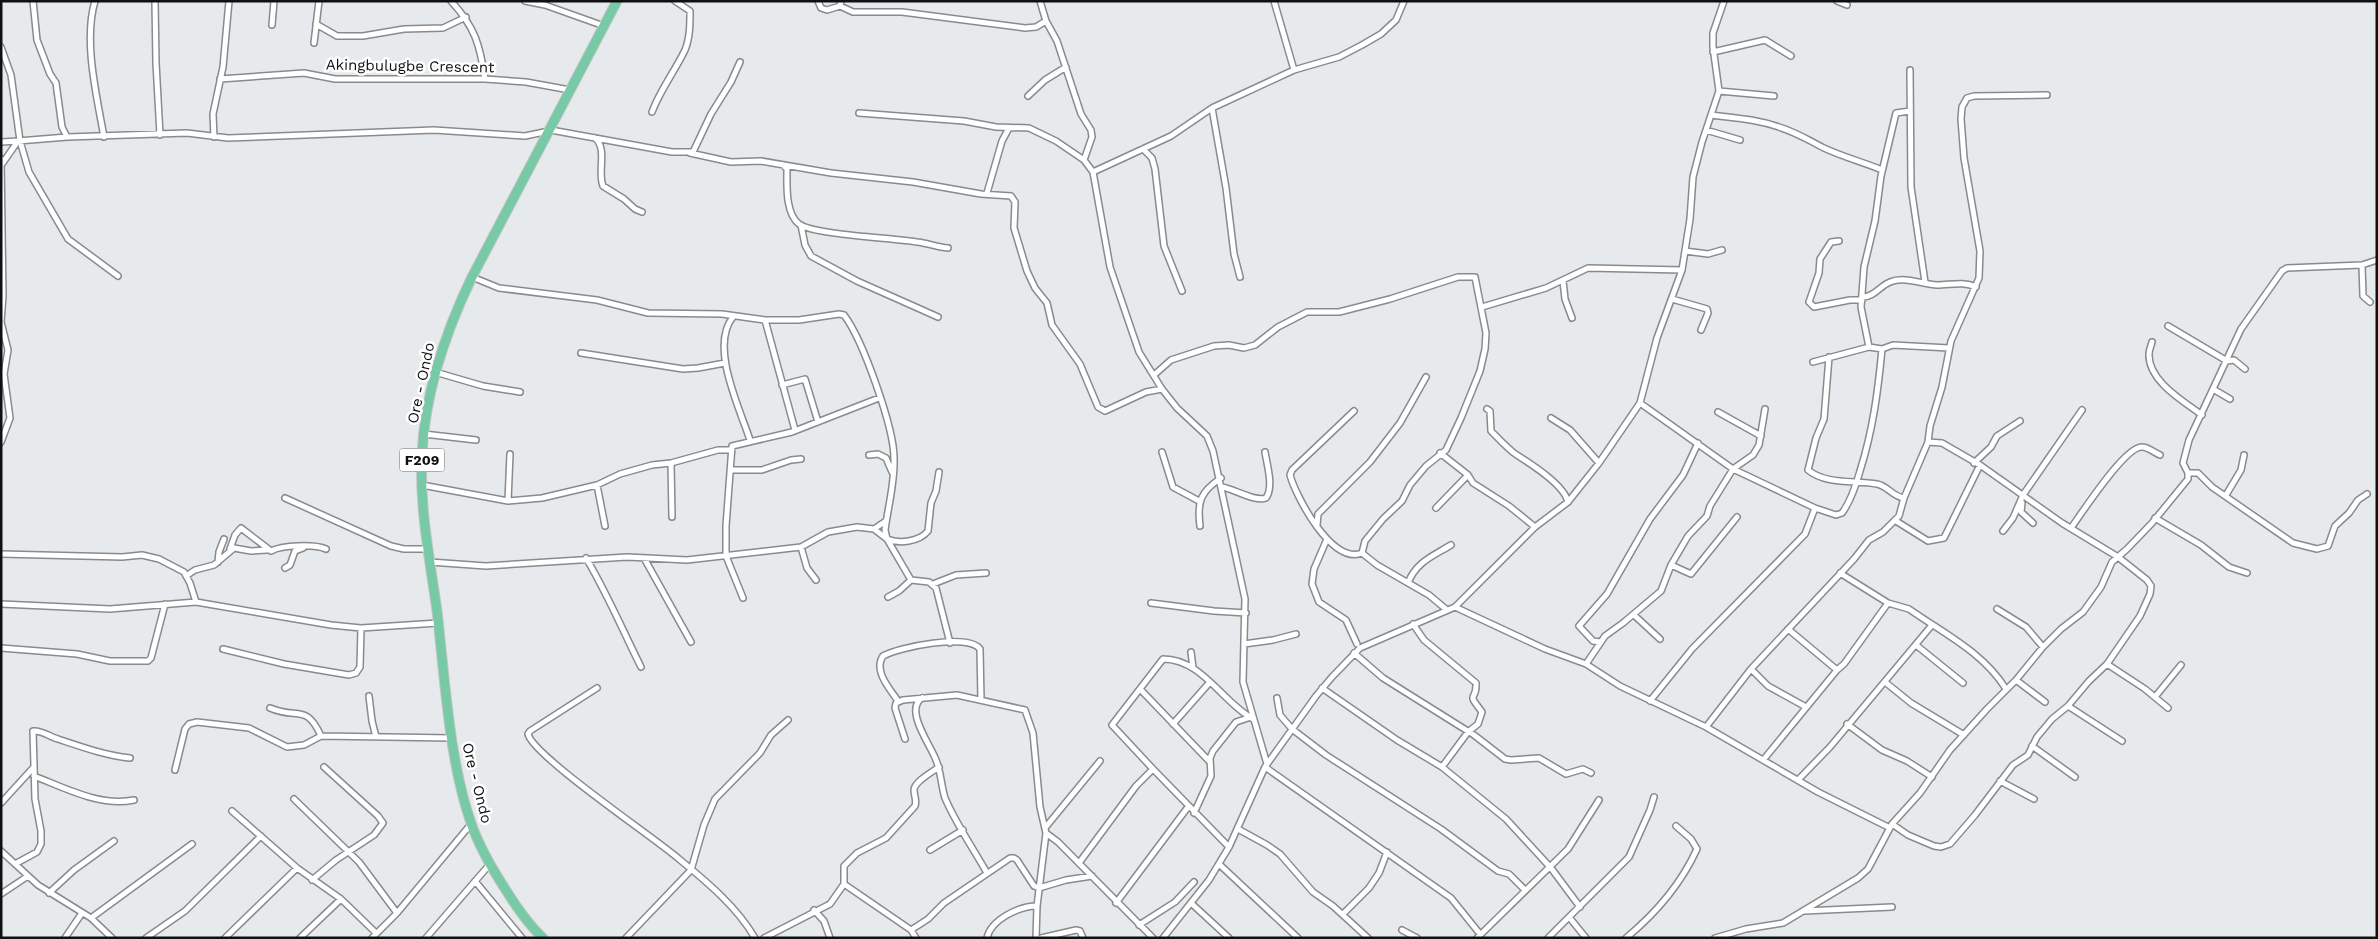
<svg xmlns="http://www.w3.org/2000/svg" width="2378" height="939" viewBox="0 0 2378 939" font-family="'Work Sans',sans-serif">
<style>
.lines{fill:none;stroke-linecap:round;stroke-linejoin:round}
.minor-casing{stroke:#888a8c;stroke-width:8}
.primary-casing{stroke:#c5c6c6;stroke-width:11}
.minor{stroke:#fff;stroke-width:5}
.primary{stroke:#77caa5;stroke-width:9}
.labels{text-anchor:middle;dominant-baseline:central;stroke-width:5;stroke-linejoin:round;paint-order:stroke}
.shield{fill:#fff;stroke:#575858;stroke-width:1}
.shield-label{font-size:14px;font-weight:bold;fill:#0f1011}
.street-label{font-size:15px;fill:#0f1011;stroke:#fff}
</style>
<rect width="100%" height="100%" fill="#e7eaec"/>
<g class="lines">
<defs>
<path id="minor" d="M33 1 37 40 50 74 56 83 62 127 67 137
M95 1C83 41 97 97 104 137
M155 1 156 63 160 135
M451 1C475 27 480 45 485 79
M525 1 545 5 604 26
M818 1 821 8 827 10 840 6 841 1
M1040 1 1046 21 1057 41 1081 114 1091 130 1092 137 1084 160
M1274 1 1294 70
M1837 1 1847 5
M840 6 853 12H902L1025 28 1036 27 1046 21
M316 24 337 36H363L404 29 443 28 466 17
M272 25 274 1
M314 43 319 1
M1 47 11 75 20 141 29 172 68 239 118 276
M1713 52 1765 40 1791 56
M1910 70 1911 187 1925 282
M220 79 304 73 335 79H485L526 82 570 90
M1719 91 1774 96
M1028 96 1045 80 1066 67
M652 112C660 90 675 71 685 50 690 38 690 24 690 11L675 1
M859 113 964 121 996 127 1029 128 1056 141 1084 160 1093 172 1110 267 1139 352 1162 389 1177 408 1207 436 1213 451 1245 599 1243 682 1267 764
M1711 115C1734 118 1756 119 1779 127 1798 133 1808 140 1824 148 1843 157 1863 162 1882 170
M551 130 672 152H693L711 114 731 82 740 62
M1706 130 1740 140
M214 137 213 114 223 67 229 1
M595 138C608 149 597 171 603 186L624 199 635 209 642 212
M18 141 67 137 187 133 228 138 434 130 525 136 549 131
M1 142 18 141 2 164
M1143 149 1152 158 1155 169 1164 246 1182 291
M690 153 731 162 761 161 831 173 913 182 981 194 1011 196 1015 202 1014 228 1027 271 1035 288 1047 303 1052 325 1080 364 1098 407 1105 411 1146 392 1162 389
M1 159 3 296 1 322 8 350 4 374 10 418 1 442
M783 165 787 169C787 185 785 213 799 224 814 235 895 238 917 242 927 243 937 247 948 248
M1093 172 1171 136 1212 108
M987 193 1002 141 1009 128
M801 225 805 245 811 256 857 281 938 317
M1839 241 1831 242 1820 259 1819 273 1809 302 1814 307 1850 300H1862
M1685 251 1708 254 1722 250
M2362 265 2363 296 2370 302
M472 277 499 288 597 300 648 313 722 314 765 320H799L839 314 844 315C863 340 894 428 894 458 895 482 888 507 885 530L887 539C899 544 919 542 928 531L931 503 936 491 939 472
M1240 277 1234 254 1226 188 1212 108 1294 70 1339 57 1362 45 1381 34 1396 20 1404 1
M1563 281 1565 299 1572 318
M1863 297C1874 297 1880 286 1890 282 1904 276 1922 284 1937 285 1951 285 1963 281 1976 287
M1672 299 1707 309 1708 313 1701 330
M1482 307 1546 288 1588 268 1682 270
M733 317C709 346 740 409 750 440
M765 320 795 430
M2168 326 2227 361 2234 360 2245 369
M2152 342C2151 346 2149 350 2149 354 2148 381 2183 401 2202 415
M1869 347 1861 307 1864 267 1875 221 1881 176 1896 113 1910 111
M1882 349 1893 345 1949 348
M581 353 683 369 698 368 725 363
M1829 357 1824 419 1816 438 1808 470C1826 485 1855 480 1877 484 1888 486 1893 497 1904 498
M1813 362 1869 347 1882 349C1878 391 1873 430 1860 471 1856 485 1851 501 1842 513L1836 515 1815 508
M435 372 483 386 520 392
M1154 375 1171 360 1214 346 1229 345 1244 348 1255 345 1278 327 1307 312H1339L1390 299 1458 277H1475L1486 333 1485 349 1480 371 1461 418 1446 450 1426 466 1410 485 1402 501 1383 519 1365 541 1362 553
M782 385 805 379 818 422
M2213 389 2230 399
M1640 403 1733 469 1815 508 1805 534 1692 649 1650 701
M1487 409 1490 411 1491 431C1499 439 1506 447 1514 453 1529 463 1564 484 1568 502
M1354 411 1292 470 1290 475C1296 497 1332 565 1362 553
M1718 412 1761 436
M1551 418 1570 430 1599 463
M424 434 476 440
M1928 442 1942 443 1980 465 2062 523 2118 557 2147 580 2151 586 2150 594 2140 616 2107 664
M1162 452 1173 487 1199 501
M1440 453 1468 475 1473 483 1509 506 1535 527
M869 455 878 454 886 458 892 472
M671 463 672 517
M1974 463 1991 447 1997 436 2020 421
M732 470H762L791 460 801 459
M2188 473H2198L2212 487 2293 543 2317 549 2328 546 2335 526 2349 513 2358 500 2367 494
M422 485 508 501 542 498 597 485 620 474 652 465 671 463 718 450H731
M597 485 605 526
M1222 487C1234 489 1255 502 1266 498 1274 487 1267 465 1265 452
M2226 495 2241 470 2244 455
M285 498 391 546 404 549H428
M508 501 510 454
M2022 503 2021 512 2033 523
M1436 508 1468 475
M2155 518 2201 545 2229 567 2247 573
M1896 521 1928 541 1944 538 1980 465
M1317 525 1318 514 1370 462 1400 423 1426 377
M1200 526C1197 502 1200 492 1221 478
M2071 528C2082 513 2125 446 2142 447 2148 447 2155 453 2160 455
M874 529 886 521
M2003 531 2013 518 2023 495 2082 410
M1327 539 1314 569 1312 584 1319 602 1346 620 1357 644
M801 547 807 568 816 580
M230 549 235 535 241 528 271 551C282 545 315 544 326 549
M1362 553 1377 565 1429 595 1447 610
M1 554 122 557 142 555 159 559 184 572 190 583 196 602
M586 558C607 593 623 631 641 667
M644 558 691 642
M218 562 219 552 224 539
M430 562 486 566 627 557 687 560 801 547 828 532 857 527 874 529 887 539 911 580
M1671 565 1691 574 1737 517
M285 568 290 565 295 551 303 548
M1840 573 1888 603
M186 576 195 570 214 565 234 548 251 551 267 550
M911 580 929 582 936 588 950 643
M1408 583C1416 562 1433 556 1451 545
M933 584 956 575 986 573
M888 597 899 591 911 580
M743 598 726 556V526L732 446 792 432 879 398
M1151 603 1214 611 1246 613
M1 604 110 609 196 602 331 625 361 628 438 623
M1455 607 1545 649 1586 664 1620 686 1706 727 1818 792 1890 828
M1997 609 2026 627 2043 647
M1634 615 1660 639
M1413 624 1424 640 1476 683C1477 703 1465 690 1482 712L1478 724 1468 732 1442 767
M1788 629 1837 670 1844 664 1888 603 1909 609C1943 633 1983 652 2006 689
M1600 642 1593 641 1579 626 1607 594 1650 519 1683 475 1698 443
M1244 644 1273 640 1296 634
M1916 645 1963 683
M1 648 77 654 110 661H148L151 658 165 604
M223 649 284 664 349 675 356 673 360 667 361 628
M1191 652 1193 668
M1354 653 1383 678 1474 735 1505 759 1511 760 1539 758 1566 774 1583 769 1591 773
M1586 664 1605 636 1623 623 1661 591 1671 565 1688 536 1707 516 1710 506 1733 469 1753 455 1759 445 1765 409
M1751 669 1768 686 1806 707
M2016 680 2045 702
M1885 682 1911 703 1964 735
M597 688 530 731 528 734C533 756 655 838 679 859 707 882 737 907 755 938
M1322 688 1397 740 1442 767 1506 819 1551 868 1580 907
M1140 689 1210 762
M369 696 372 721 376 737
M2155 697 2181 665
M922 698C904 710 930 744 936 760 941 772 941 785 945 798 956 824 973 848 987 873
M1277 698 1280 715 1292 729 1326 755 1441 829 1498 871 1509 874 1525 890
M898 701C890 689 873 671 883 656 899 647 968 633 980 649L981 700
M2068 706 2122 741
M270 708C298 720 306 703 321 736
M1173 724 1210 682
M1847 724 1882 750 1907 761 1932 777
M1706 727 1751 669 1854 559 1869 540 1883 532 1899 516 1904 498 1928 442 1930 426 1942 387 1951 341 1979 278 1980 251 1964 158 1961 119 1962 107 1967 98 1974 96 2047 95
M905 739 895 708 896 703 903 700 957 695 1025 710 1033 733 1040 807 1046 833 1037 906 1036 938
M2032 746 2075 777
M1764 759 1837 670
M1265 767 1451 898 1480 934
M1153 769 1112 725 1163 659C1202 659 1222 702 1253 719
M175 770 185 729 189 724 197 722 249 728 287 747 304 745 321 736 452 738
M34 776C65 788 100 807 134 800
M1798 780 1830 747 1932 625
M2000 781 2034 799
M294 799 359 862 397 913
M1 803 33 768
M232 811 297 868 341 899 376 933
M1194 813 1211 776 1210 758 1213 751 1236 722 1248 718
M1892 824 1908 835 1934 846 1941 847 1950 844 1975 815 2013 765 2028 755 2037 737 2052 719 2068 706 2089 681 2107 664 2145 689 2168 708
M1045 828 1100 761
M1238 829 1267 845 1280 854 1313 892 1333 906 1368 938
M1046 833 1058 842 1153 938
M930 850 963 830
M1 851 38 885 91 918 112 938
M1079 863 1136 786 1153 769 1229 847
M15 864 37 852 41 844V831L35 799 33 731C42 730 50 737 58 739 82 747 104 755 130 758
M1219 864 1298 938
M312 880 336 860 374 835 383 823 378 816 324 767
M475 881 522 938
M1039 888 1066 880 1092 876
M49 893 74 870 114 841
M1 894 28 876
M1116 903 1188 807
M1191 903 1229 938
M814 910 824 921 830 938
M1804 911 1892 907
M1343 914 1369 888 1379 873 1387 852
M1569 917 1586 938
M91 918 192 844
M1139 925 1175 902 1194 882
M911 930 928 919 944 903 1010 858H1014L1017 860 1034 886 1039 888
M1402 930 1417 938
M65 938 82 913
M146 938 185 911 261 836
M225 938 297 868
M300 938 341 899
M372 938 397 913 471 824
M426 938 490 864
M626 938 691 870 704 825 715 799 760 753 771 735 788 720
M764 938 830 904 844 884
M916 938 911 930 844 884V866L857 853 886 838 915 806C917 800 914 796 914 790 914 782 932 772 939 767
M987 938C991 919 1020 906 1037 906
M1041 938 1076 930 1080 931 1083 938
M1163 938 1209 880 1229 847 1265 767 1316 696 1332 677 1360 648 1455 607 1535 527 1568 502 1599 463 1640 403 1657 338 1682 270 1690 219 1693 177 1702 142 1719 91 1713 47V33L1724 1
M1477 938 1568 849 1599 800
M1548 938 1629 857 1650 810 1654 797
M1626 938C1655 914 1681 884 1697 849L1691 839 1676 826
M1715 938 1746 929 1783 923 1858 878 1868 869 1892 824 1920 793 1950 750 1987 709 2016 680 2043 647 2061 629 2083 612 2101 587 2112 562 2127 549 2152 523 2188 479V473L2183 463 2189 440 2241 329 2282 271 2287 268 2362 265 2377 260"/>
<path id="primary" d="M543 938C527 923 515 905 504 887 491 867 479 846 471 823 449 760 445 679 437 611 430 560 419 506 422 454 425 391 445 333 472 277L617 1"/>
</defs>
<use href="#minor" class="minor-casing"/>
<use href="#primary" class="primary-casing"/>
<use href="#minor" class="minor"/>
<use href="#primary" class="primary"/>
</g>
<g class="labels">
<rect class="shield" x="399.5" y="448.5" width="45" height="23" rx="4"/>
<g class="shield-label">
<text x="422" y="460">F209</text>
</g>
<g class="street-label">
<text transform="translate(410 66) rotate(1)">Akingbulugbe Crescent</text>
<text transform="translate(421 383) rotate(-78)">Ore - Ondo</text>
<text transform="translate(477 783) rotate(76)">Ore - Ondo</text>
</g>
</g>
<rect width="2378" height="939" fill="none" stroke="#0f1011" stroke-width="5"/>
</svg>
